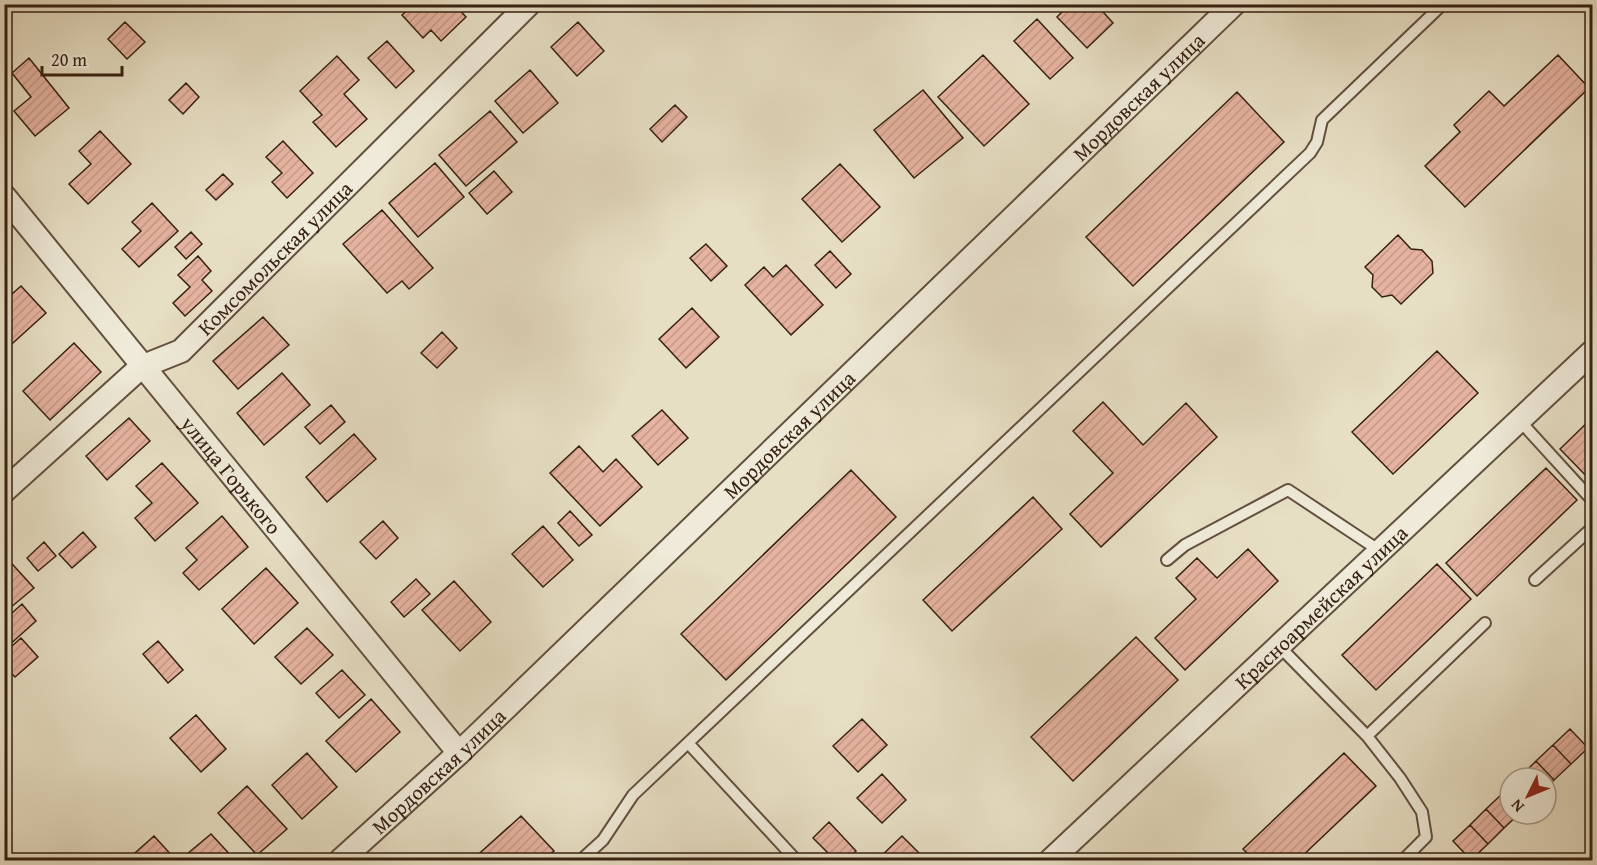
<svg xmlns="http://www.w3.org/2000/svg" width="1597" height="865" viewBox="0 0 1597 865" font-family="'Gentium Book Plus',serif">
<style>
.building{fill:url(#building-hatch);stroke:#362112;stroke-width:1.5}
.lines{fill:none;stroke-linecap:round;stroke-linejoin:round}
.lane-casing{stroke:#62503e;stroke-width:14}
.street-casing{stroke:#62503e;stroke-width:26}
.lane{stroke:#efead9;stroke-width:10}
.street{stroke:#efead9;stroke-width:22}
.labels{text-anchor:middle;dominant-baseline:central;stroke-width:4.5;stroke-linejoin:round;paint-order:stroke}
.street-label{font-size:21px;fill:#362112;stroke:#efead9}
</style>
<defs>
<pattern id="building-hatch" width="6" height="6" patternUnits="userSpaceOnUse" patternTransform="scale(1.5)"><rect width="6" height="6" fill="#e6b3a0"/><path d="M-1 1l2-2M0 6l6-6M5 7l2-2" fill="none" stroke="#c69a89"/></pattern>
</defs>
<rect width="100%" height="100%" fill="#e7dfc4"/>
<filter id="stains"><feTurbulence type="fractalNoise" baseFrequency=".00333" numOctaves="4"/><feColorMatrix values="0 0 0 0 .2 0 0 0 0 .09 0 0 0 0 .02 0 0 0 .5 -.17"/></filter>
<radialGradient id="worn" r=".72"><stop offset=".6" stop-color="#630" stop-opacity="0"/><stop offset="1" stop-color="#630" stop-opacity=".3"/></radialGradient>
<path class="building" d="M414 4H454L466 17 441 41 431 30 423 38 402 15Z
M1070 4H1096L1113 23 1087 48 1057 17Z
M1037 19 1073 58 1050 79 1014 41Z
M125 22 145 42 127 59 108 39Z
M578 22 604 51 577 76 551 47Z
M387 41 414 71 396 88 368 58Z
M983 55 1029 104 984 146 938 97Z
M1558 55 1589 88 1465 207 1425 166 1460 132 1454 125 1489 91 1504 106Z
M337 56 359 80 344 94 367 119 336 147 313 122 322 115 300 91Z
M29 58 69 108 35 136 14 111 31 97 12 73Z
M530 70 558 103 523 133 495 101Z
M186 83 199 97 183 114 169 100Z
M923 90 963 138 914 178 874 130Z
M1237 92 1284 142 1133 286 1086 237Z
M675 105 687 117 662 142 650 129Z
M490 111 517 142 466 186 439 155Z
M100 131 131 164 88 204 69 184 91 164 79 151Z
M283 141 313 173 287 198 272 182 282 173 266 157Z
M435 163 464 197 418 237 389 203Z
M840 164 880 207 842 242 802 199Z
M494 171 512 192 487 214 469 193Z
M223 174 233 184 216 200 206 190Z
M152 203 178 231 139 267 122 249 141 231 132 222Z
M382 210 433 268 409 289 402 281 387 293 343 244Z
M191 232 202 244 186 259 175 247Z
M1398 235 1411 249 1422 250 1432 261 1433 273 1401 304 1392 295 1382 297 1372 287 1373 275 1365 267Z
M706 244 727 266 711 281 690 258Z
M830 251 851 274 836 288 815 265Z
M198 256 211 271 202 280 212 291 185 316 173 303 190 287 178 275Z
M786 265 823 305 791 335 745 285 764 267 773 277Z
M21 286 46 313 4 351V301Z
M692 308 719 337 686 368 659 339Z
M263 317 289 345 238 389 213 361Z
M442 332 457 348 437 368 421 353Z
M74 343 101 372 50 420 23 391Z
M1437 351 1478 393 1393 474 1352 432Z
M282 373 310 405 264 445 237 413Z
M1103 402 1143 445 1186 403 1217 437 1101 547 1070 514 1113 473 1073 431Z
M331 405 345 422 320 444 305 427Z
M662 410 688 438 658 465 632 436Z
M129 418 150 441 107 480 86 456Z
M1592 418V482L1560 449Z
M354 434 376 459 327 502 306 477Z
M579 446 603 472 616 459 642 487 600 526 550 473Z
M162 463 198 503 155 541 135 518 152 503 136 486Z
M1546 468 1577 500 1477 596 1446 563Z
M851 470 896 517 726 680 681 634Z
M1033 497 1062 529 952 631 923 600Z
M570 511 592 535 579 546 558 523Z
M222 516 248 547 199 590 183 573 197 560 186 548Z
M383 521 398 538 376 559 360 542Z
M543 526 573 560 543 587 512 554Z
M83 532 96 547 72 568 59 554Z
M44 542 56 556 38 571 27 558Z
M1248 549 1278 581 1185 670 1155 638 1196 599 1176 578 1197 558 1217 578Z
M4 555 34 588 4 613Z
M1437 564 1471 599 1376 690 1342 655Z
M266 568 298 603 254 644 222 609Z
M416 579 430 594 404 617 391 602Z
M454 581 491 622 460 651 422 610Z
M22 604 36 621 7 647 4 620Z
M307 628 333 655 301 684 275 657Z
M1136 637 1178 680 1073 781 1031 737Z
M21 638 38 657 15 677 4 666V653Z
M158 641 183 670 168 683 143 654Z
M342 670 365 695 339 718 316 693Z
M371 699 400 732 356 772 326 741Z
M196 715 226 749 201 772 170 738Z
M862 719 887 745 858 772 833 746Z
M1570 729 1588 748 1571 764 1553 745Z
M1553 745 1571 764 1554 780 1536 761Z
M307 753 337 787 302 819 272 785Z
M1344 753 1376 786 1298 860H1254L1243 849Z
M1536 761 1554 780 1546 788V778L1520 777Z
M882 774 906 800 882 823 857 798Z
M247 786 287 829 257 855 218 813Z
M1503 793 1510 800V814H1519L1504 828 1486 809Z
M1486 809 1504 828 1488 844 1470 825Z
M521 816 554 851 544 860H472Z
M829 822 856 851 846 860H835L813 838Z
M1470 825 1488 844 1471 860 1453 841Z
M211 834 235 860H193L187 854Z
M154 836 176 860H127Z
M902 836 926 860H877Z"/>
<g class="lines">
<defs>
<path id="lane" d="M1519 420 1592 500
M1167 560 1185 545 1288 490 1380 551
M1535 580 1592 528
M1279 646 1367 736 1485 623
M1367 736 1400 778 1422 812 1426 837 1403 860
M688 743 796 860
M581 860 603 840 633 795 1310 153 1317 142 1322 120 1443 4"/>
<g id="street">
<path id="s1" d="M4 196 459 753"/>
<path id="s2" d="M4 491 141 367 181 351 529 4"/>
<path id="s3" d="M341 860 459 753 1234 4"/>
<path id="s4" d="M1051 860 1592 352"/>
</g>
</defs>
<use href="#lane" class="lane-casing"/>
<use href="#street" class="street-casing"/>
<use href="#lane" class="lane"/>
<use href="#street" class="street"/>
</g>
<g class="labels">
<g class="street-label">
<text stroke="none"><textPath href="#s3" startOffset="1104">Мордовская улица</textPath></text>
<text stroke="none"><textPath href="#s2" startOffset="360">Комсомольская улица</textPath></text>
<text stroke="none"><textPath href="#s3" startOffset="618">Мордовская улица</textPath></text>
<text stroke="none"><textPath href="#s1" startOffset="360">улица Горького</textPath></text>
<text stroke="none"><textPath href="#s4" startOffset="370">Красноармейская улица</textPath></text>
<text stroke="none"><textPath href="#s3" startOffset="132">Мордовская улица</textPath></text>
</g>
</g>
<rect width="1597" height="865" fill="none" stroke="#e7dfc4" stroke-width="24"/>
<rect x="6" y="6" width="1585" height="853" fill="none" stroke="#362112" stroke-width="3"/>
<rect x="12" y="12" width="1573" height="841" fill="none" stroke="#362112" stroke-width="1.5"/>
<g transform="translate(1528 796) rotate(227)"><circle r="28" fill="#efead9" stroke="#a59a89" stroke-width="1.5"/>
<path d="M0-4.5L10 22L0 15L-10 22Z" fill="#8f2418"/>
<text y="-9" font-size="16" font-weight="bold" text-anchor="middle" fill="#362112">N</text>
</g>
<path d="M42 66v9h80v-9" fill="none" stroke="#362112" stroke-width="3"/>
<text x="51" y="66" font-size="18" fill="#362112" stroke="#efead9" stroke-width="4.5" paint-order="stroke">20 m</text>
<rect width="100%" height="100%" filter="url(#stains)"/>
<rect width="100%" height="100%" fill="url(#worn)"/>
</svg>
